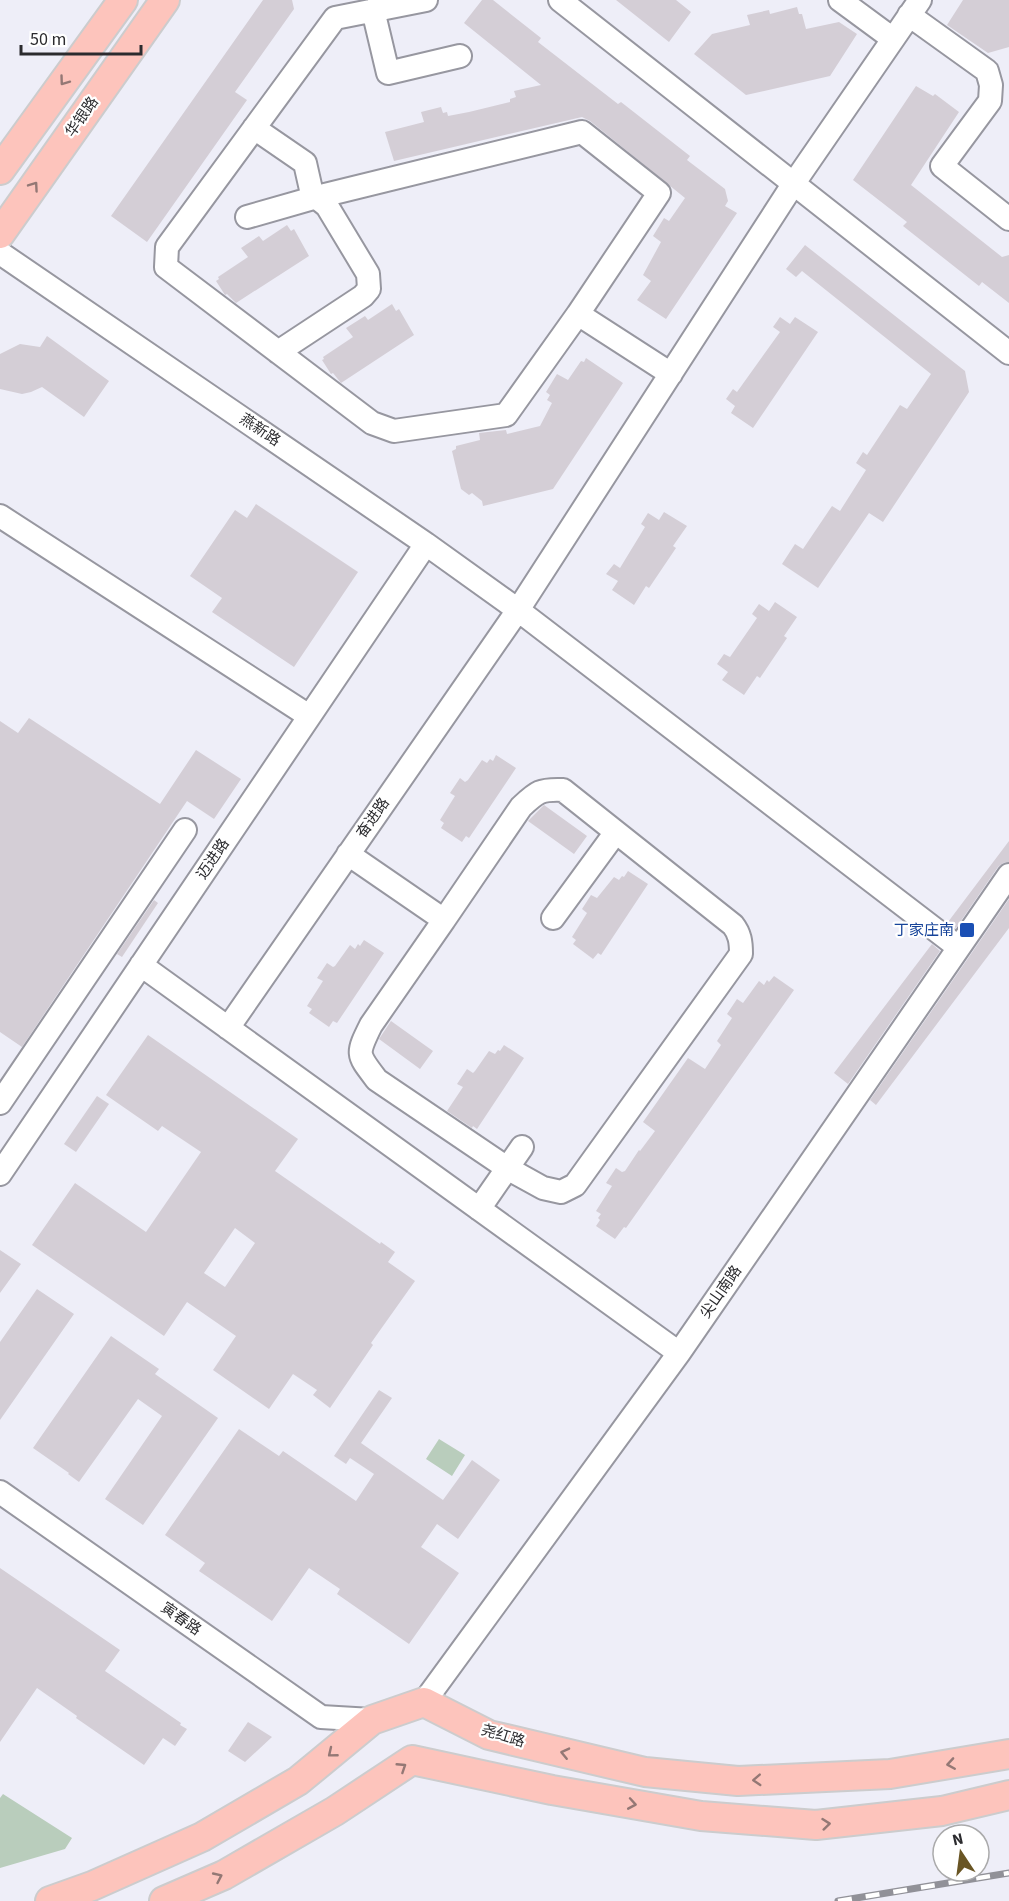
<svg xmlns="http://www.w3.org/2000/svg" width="1009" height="1901" viewBox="0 0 1009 1901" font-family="'Source Sans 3','Noto Sans SC',sans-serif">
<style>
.green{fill:#b9cdbc}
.building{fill:#d4ced6;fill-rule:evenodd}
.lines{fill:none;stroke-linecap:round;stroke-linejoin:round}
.minor-casing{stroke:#9797a0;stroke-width:26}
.major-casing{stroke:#cccccd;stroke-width:32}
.minor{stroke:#fff;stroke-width:22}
.major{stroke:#fdc4bc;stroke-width:28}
.rail-casing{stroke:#919198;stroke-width:7}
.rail{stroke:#fff;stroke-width:4.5;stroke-dasharray:14;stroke-linecap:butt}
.oneway{stroke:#947875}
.transit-dot{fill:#1a4fb4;stroke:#fff;stroke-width:2}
.labels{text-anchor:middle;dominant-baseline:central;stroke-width:4.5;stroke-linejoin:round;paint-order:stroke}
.street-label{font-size:15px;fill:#2b2b2e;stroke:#fff}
.transit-label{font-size:15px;fill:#164399;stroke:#fff;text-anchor:end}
</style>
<rect width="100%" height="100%" fill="#eeeef8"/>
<path class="green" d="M439 1439 465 1455 452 1476 426 1459Z
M3 1794 72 1838 65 1849 0 1868V1798Z"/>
<path class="building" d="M263 0H292L294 9 235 92 247 100 147 242 111 216Z
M482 0H493L541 38 538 42 618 104 621 102 690 156 687 160 725 189 728 201 725 206 737 213 666 319 637 300 651 281 643 275 661 242 653 236 664 218 669 221 685 198 590 121 582 117 394 161 385 132 424 122 421 112 441 107 443 113 447 112 448 116 469 112 510 102V99L516 97 514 91 541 85 464 23Z
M616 0H676L691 12 669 42Z
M963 0H1009V47L988 53 947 25Z
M797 7 799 14H802L806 29 839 22 857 34 830 76 746 95 694 54 712 34 750 25 747 15 769 10 770 14Z
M916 86 933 96 935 94 959 112 911 185 1002 257 1009 255V303L982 282 979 286 903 226 907 222 853 180Z
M287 225 291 231 294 229 309 256 236 303 227 294 225 295 216 281 219 279 218 277 248 257 241 248 259 236 263 241Z
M805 245 965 371 969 392 883 522 869 513 818 588 782 564 795 544 803 549 832 506 840 511 866 470 856 463 863 452 867 455 900 405 907 409 931 374 802 271 796 277 786 269Z
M392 304 396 311 399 309 414 335 341 383 333 373 331 374 322 360 324 359 323 357 353 337 346 328 365 316 368 320Z
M780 317 790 324 795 317 818 332 753 428 731 413 735 406 726 399 733 389 737 392 780 332 773 327Z
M47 336 109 381 84 417 42 387 31 392 22 394 0 389V354L20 344 40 347Z
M586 358 623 383 553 489 483 506 482 501 472 493 469 495 461 489 452 451 456 449V446L480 440 479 433 506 430 507 434 540 426 552 403 547 400 550 395 546 392 557 374 568 380 581 361 584 362Z
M256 504 358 572 294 667 212 612 222 598 190 576 235 510 247 518Z
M664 512 687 526 673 546 676 548 649 588 646 586 634 605 612 590 618 581 606 574 614 564 620 568 645 527 641 524 648 513 659 520Z
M775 602 797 617 784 636 787 638 760 678 757 676 744 695 722 680 728 672 717 664 724 654 730 657 757 618 752 614 759 604 769 611Z
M29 718 160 804 196 750 241 779 214 819 187 801 22 1047 0 1032V721L18 733Z
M496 755 516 768 469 838 466 836 462 842 441 828 444 823 440 820 455 796 450 793 460 778 465 782 468 780 482 760 487 763 490 759 493 761Z
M544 805 587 836 574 854 528 821Z
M1009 841V862L1003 863 998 867 956 928 948 922Z
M628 871 648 884 601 955 598 953 593 959 573 944 576 940 572 937 587 913 582 909 591 895 597 898 614 877 619 880 622 876 624 877Z
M1009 899V928L876 1105 870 1100Z
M154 900 158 903 122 957 117 954Z
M364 940 384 953 337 1023 333 1021 329 1027 309 1013 312 1009 307 1006 323 981 317 978 327 963 333 967 335 966 350 945 355 949 358 944 360 946Z
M932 944 940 951 848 1084 834 1073Z
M774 976 794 990 626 1228 624 1227 615 1239 596 1226 600 1220 598 1218 601 1214 596 1211 612 1186 606 1183 616 1168 622 1172 625 1171 639 1150 640 1151 655 1131 643 1122 688 1058 705 1069 721 1045 717 1041 732 1018 727 1014 737 999 743 1003 759 981 764 985 767 980 769 982Z
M391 1021 433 1051 420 1069 379 1039Z
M148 1035 298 1139 275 1171 380 1244 381 1242 395 1252 388 1262 415 1281 371 1343 373 1345 330 1408 313 1395 317 1390 293 1374 269 1409 213 1370 236 1336 187 1302 164 1336 32 1245 75 1183 146 1232 201 1152 162 1126 158 1131 106 1095ZM235 1228 255 1243 225 1287 204 1273Z
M504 1045 524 1058 477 1129 473 1126 472 1128 447 1111 463 1087 457 1084 467 1069 473 1073 475 1071 489 1051 495 1054 498 1050 500 1051Z
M97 1096 109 1104 76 1152 64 1144Z
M0 1250 21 1264 0 1293Z
M37 1289 74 1314 0 1420V1342Z
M111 1336 159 1369 155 1374 218 1418 143 1525 105 1499 162 1416 138 1399 79 1482 68 1474 69 1473 33 1448Z
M379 1390 392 1398 361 1443 443 1500 472 1460 500 1480 458 1539 437 1524 421 1547 459 1573 409 1644 337 1594 340 1589 309 1568 272 1621 199 1571 205 1563 165 1535 239 1429 279 1456 283 1451 356 1501 374 1474 350 1458 346 1464 334 1456Z
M0 1568 120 1650 105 1671 181 1723 180 1725 187 1729 175 1746 163 1738 144 1765 76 1718 77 1716 37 1688 0 1742Z
M248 1722 272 1737 245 1762 228 1751Z"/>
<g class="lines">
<defs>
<path id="minor" d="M426 0 335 18 167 247 166 267 372 423 394 431 506 415 578 314 671 374
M560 0 1009 353
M840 0 893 39
M373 10 388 73 460 56
M909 15 987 71 991 85 990 101 942 166 1009 219
M254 128 305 163 312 194 327 206 368 274 369 289 363 296 278 352
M247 217 317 197 582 132 659 193 578 314
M0 253 426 544 518 610 958 947
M0 516 309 716
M348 854 444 920 371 1025C356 1055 357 1054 377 1080L507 1168 543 1188 561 1192 575 1185 741 954C741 942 740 934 733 925L563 790C540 789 537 792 521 807L444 920
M553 918 616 832
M141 965 679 1353
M228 1028 518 610 794 183 920 0
M0 1103 185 830
M0 1174 426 544
M479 1209 522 1147
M0 1492 321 1717 372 1720
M424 1702 679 1353 1009 875"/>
<path id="major" d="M0 170 123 0
M0 234 165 0
M50 1901 92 1886 202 1837 298 1781 372 1720 424 1702 489 1735 645 1772 738 1781 890 1774 1009 1754
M164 1901 224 1875 335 1811 412 1760 552 1790 701 1816 816 1825 942 1811 1009 1795"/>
</defs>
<use href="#minor" class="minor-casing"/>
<use href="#major" class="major-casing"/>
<use href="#minor" class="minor"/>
<use href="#major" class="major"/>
<defs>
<path id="rail" d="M838 1901 1009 1873"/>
</defs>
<use href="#rail" class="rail-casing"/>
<use href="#rail" class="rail"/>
</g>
<defs><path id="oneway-chevron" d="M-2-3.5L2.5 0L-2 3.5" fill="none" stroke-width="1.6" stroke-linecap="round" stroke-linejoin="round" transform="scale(1.5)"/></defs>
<g class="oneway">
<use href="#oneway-chevron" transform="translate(64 81) rotate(126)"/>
<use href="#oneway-chevron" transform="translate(34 186) rotate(-55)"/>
<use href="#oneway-chevron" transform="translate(332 1753) rotate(141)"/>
<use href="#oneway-chevron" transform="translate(565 1753) rotate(-167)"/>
<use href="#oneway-chevron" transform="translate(951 1764) rotate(171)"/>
<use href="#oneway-chevron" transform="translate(402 1767) rotate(-33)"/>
<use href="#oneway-chevron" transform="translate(757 1780) rotate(177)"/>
<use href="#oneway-chevron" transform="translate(632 1804) rotate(10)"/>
<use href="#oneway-chevron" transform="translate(826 1824) rotate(-6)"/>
<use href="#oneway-chevron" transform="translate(218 1877) rotate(-25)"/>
</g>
<rect class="transit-dot" x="959" y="922" width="16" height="16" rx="3"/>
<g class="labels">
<g class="street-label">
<text transform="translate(82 117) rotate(-55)">华银路</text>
<text transform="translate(260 430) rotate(34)">燕新路</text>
<text transform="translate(373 818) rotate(-55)">奋进路</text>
<text transform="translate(213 859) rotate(-56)">迈进路</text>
<text transform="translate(721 1292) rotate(-55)">尖山南路</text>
<text transform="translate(181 1619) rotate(35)">寅春路</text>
<text transform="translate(503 1736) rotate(17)">尧红路</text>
</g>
<g class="transit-label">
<text x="954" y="930">丁家庄南</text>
</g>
</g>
<g transform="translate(961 1853) rotate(347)"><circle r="28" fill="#ffffff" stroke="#aaaaab" stroke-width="1.5"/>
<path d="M0-4.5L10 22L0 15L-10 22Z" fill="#695524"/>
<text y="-9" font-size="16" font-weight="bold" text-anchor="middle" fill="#2b2b2e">N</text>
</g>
<path d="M21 45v9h120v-9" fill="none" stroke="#2b2b2e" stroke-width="3"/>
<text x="30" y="45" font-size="18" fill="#2b2b2e" stroke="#ffffff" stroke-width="4.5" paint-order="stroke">50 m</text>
</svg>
